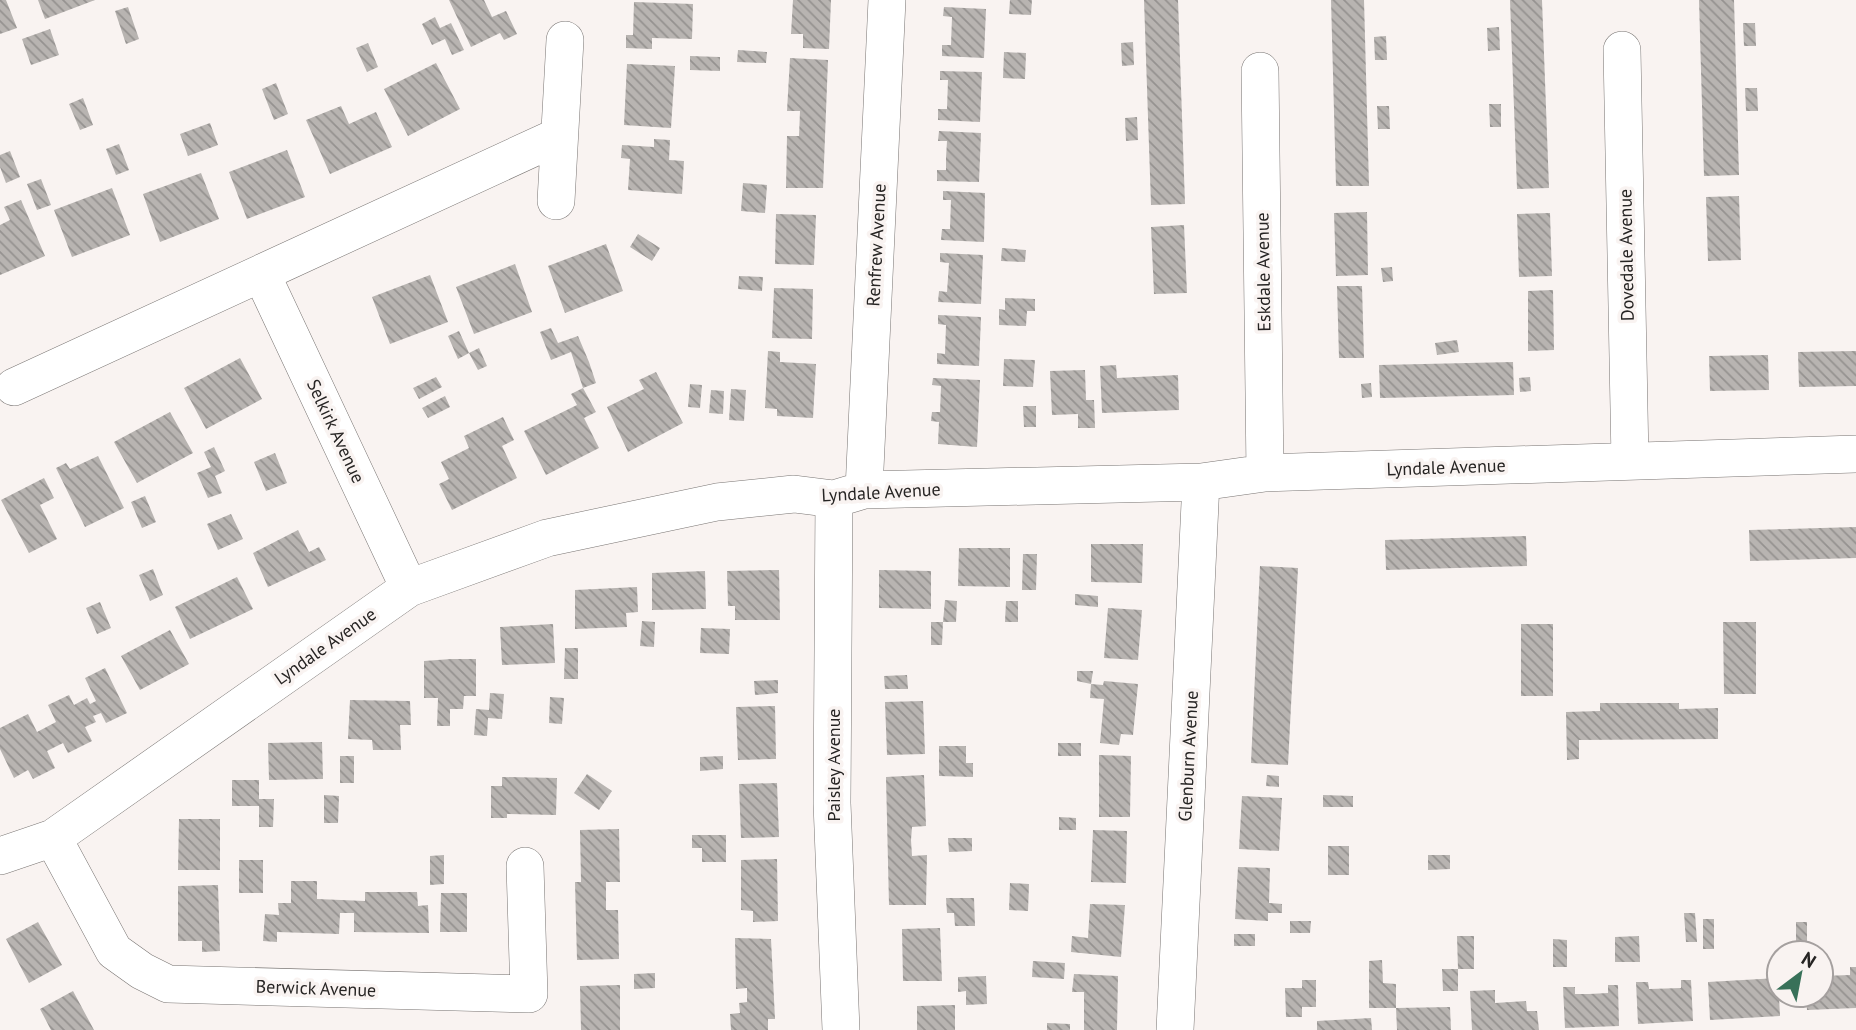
<svg xmlns="http://www.w3.org/2000/svg" width="1856" height="1030" viewBox="0 0 1856 1030" font-family="'PT Sans',sans-serif">
<style>
.building{fill:url(#building-back-hatch)}
.lines{fill:none;stroke-linecap:round;stroke-linejoin:round}
.minor-casing{stroke:#797573;stroke-width:38}
.minor{stroke:#fff;stroke-width:37}
.labels{text-anchor:middle;dominant-baseline:central;stroke-width:7;stroke-linejoin:round;paint-order:stroke}
.street-label{font-size:18px;fill:#262423;stroke:#f9f3f1}
</style>
<defs>
<pattern id="building-back-hatch" width="6" height="6" patternUnits="userSpaceOnUse" patternTransform="scale(1.75)"><rect width="6" height="6" fill="#b8b4b1"/><path d="M-1 5l2 2M0 0l6 6M5-1l2 2" fill="none" stroke="#959290"/></pattern>
</defs>
<rect width="100%" height="100%" fill="#f9f3f1"/>
<path class="building" d="M0 0H6L17 28 0 34Z
M38 0H95L45 19Z
M449 0H484L492 17 506 11 517 34 504 40 500 33 471 47Z
M793 0H831L829 49 803 48V34H791Z
M1010 0H1032L1031 15 1009 14Z
M1144 0H1178L1185 204 1151 205Z
M1331 0H1364L1369 186H1336Z
M1510 0H1542L1549 188 1517 189Z
M1699 0H1734L1739 175 1704 176Z
M634 2 693 4 692 39 652 38V49L626 48V35H633Z
M128 7 139 39 126 44 115 11Z
M944 7 986 9 984 58 942 56V45H951L952 17 943 16Z
M435 17 440 28 451 23 464 50 452 55 445 39 432 45 422 24Z
M1743 23H1755L1756 46H1744Z
M1499 27 1500 50 1488 51 1487 28Z
M50 29 59 55 31 65 22 39Z
M1386 36 1387 60H1375L1374 37Z
M1133 42 1134 65 1122 66 1121 43Z
M368 43 378 67 367 72 356 48Z
M738 50 767 52 766 63 737 62Z
M1004 52 1026 53 1025 79 1003 78Z
M690 56 720 57V71L690 70Z
M790 58 828 60 823 188H786L787 136H799L800 111H787Z
M436 63 460 109 408 136 384 89Z
M627 64 675 66 671 128 624 125Z
M940 71 982 72 980 122 938 120V109H947L948 80H940Z
M276 83 288 114 274 120 262 89Z
M1745 88H1757L1758 111H1746Z
M83 98 93 125 80 130 69 104Z
M1489 104H1501V127H1490Z
M341 106 349 124 376 112 392 147 330 174 306 120Z
M1377 106H1389L1390 129H1378Z
M1137 117 1138 140 1126 141 1125 118Z
M210 123 218 145 188 156 180 134Z
M939 131 981 133 979 182 937 181V170H946V158L947 141H938Z
M654 139 670 140 669 160 684 161 682 194 628 190 630 159 621 158 622 145 654 147Z
M119 144 129 170 116 175 106 149Z
M287 150 305 197 247 219 229 172Z
M10 151 20 177 6 183 0 167V155Z
M201 173 219 219 160 242 143 194Z
M41 179 51 205 37 210 27 184Z
M743 183 767 185 765 213 741 211Z
M112 188 130 235 72 257 54 210Z
M943 191 985 193 984 242 941 240 942 229H950L951 200H943Z
M1739 196 1741 260 1708 261 1706 197Z
M21 200 45 256 0 275V225L10 220 4 207Z
M1367 212 1368 275 1336 276 1334 213Z
M1550 213 1552 276 1519 277 1517 214Z
M776 214 816 215 814 265 775 264Z
M1184 225 1187 293 1154 294 1151 227Z
M638 234 660 248 652 261 630 247Z
M606 244 623 291 565 313 548 266Z
M1002 248 1026 250 1025 262 1001 261Z
M940 253 983 255 981 304 938 302 939 291 947 292 949 263 940 262Z
M515 264 532 312 474 334 456 287Z
M1392 267 1393 281 1383 282 1381 268Z
M430 275 448 322 390 344 372 297Z
M739 276 763 277 762 291 738 289Z
M1337 286H1362L1364 358H1339Z
M774 288 813 289 812 339 772 338Z
M1553 290 1554 350 1528 351V291Z
M1005 298 1035 299V311H1027L1026 326 999 325V309L1005 310Z
M938 315 981 317 979 366 937 364V353L945 354 946 325 938 324Z
M551 328 558 343 578 336 589 362 596 383 583 388 596 412 584 418 599 448 546 475 524 431 577 405 571 394 583 388 571 352 551 360 540 332Z
M459 331 469 353 458 359 448 336Z
M1457 340 1459 352 1437 355 1435 343Z
M479 348 487 366 478 370 469 353Z
M768 351 780 352V362L816 364 813 418 777 416V409L765 408Z
M1856 351V386L1799 387 1798 352Z
M1768 355 1769 390 1710 391 1709 356Z
M240 358 262 399 206 429 184 388Z
M1004 359 1035 360 1033 387 1003 386Z
M1513 362 1514 395 1380 398 1379 365Z
M1116 365 1117 378 1178 375 1179 410 1102 413 1100 366Z
M1085 370 1086 400H1094L1095 428H1078V414L1052 415 1050 371Z
M656 372 683 423 628 452 607 407 644 389 639 380Z
M436 377 442 387 419 399 413 388Z
M1530 377 1531 391 1520 392 1519 378Z
M933 378 980 380 977 447 938 444 939 422 931 421 932 412H940L941 386 932 385Z
M1371 383 1372 397 1362 398 1361 384Z
M690 384 702 385 700 408 688 407Z
M731 389 746 390 744 421 729 420Z
M711 390 724 391 723 414 709 413Z
M445 396 450 407 428 418 422 408Z
M1023 406H1036V427H1024Z
M170 412 193 453 137 483 114 442Z
M503 417 514 440 502 446 517 478 452 510 439 484 449 479 441 462 469 448 464 436Z
M214 447 225 471 215 476 222 493 208 498 197 473 211 467 204 452Z
M275 453 287 483 266 491 254 462Z
M98 456 124 508 85 527 56 468 66 463 70 469Z
M44 478 54 498 40 505 57 539 29 553 1 500Z
M145 496 156 522 142 528 131 502Z
M231 514 243 539 218 550 207 524Z
M1856 527V558L1750 561 1749 530Z
M298 530 309 552 319 547 326 560 268 587 253 553Z
M1526 536 1527 566 1386 570 1385 540Z
M1091 544H1143L1142 583 1091 582Z
M959 548H1010V587L958 586Z
M1023 554H1037L1036 590H1022Z
M1260 566 1298 568 1288 765 1251 763Z
M153 569 163 595 150 601 139 575Z
M779 570 780 620H735V606H728L727 571Z
M879 570 931 571V609L879 608Z
M705 571 706 609 652 610V573Z
M237 577 253 609 190 639 175 607Z
M637 587 638 612 626 613 627 627 575 629V590Z
M1075 594 1098 596V607L1075 605Z
M945 600 957 601 956 622H943Z
M1006 601H1018V622H1005Z
M100 602 111 628 97 634 86 608Z
M1108 608 1142 610 1138 660 1104 658Z
M642 621 655 622 654 647 640 646Z
M931 622H943L942 645H931Z
M1723 622H1756V694H1724Z
M553 624 555 663 502 665 500 627Z
M1521 624H1553V696H1521Z
M701 628 730 629 729 654 700 653Z
M170 630 189 664 140 690 121 656Z
M565 648H578V679H564Z
M451 659H476V696H464L463 709H450V726H437L438 698H424V661Z
M105 668 127 713 106 723 101 713 93 716 96 722 85 727 92 741 68 753 63 743 47 751 55 768 33 779 28 770 14 778 0 749V728L28 714 37 732 56 722 48 705 69 695 74 705 87 698 90 704 96 701 85 678Z
M1077 671H1093L1091 684 1103 685 1104 681 1138 684 1133 735 1121 734 1119 745 1100 743 1104 699 1090 698 1091 684 1077 681Z
M907 675 908 689H885L884 676Z
M778 680V693L755 695 754 681Z
M490 693 504 694 502 719 488 718 487 736 474 735 476 709 489 710Z
M550 697 564 698 562 724 549 723Z
M350 700 410 701 411 725H400L401 750H373L372 740 348 739Z
M923 701 925 754 887 755 885 702Z
M1600 703H1679V709L1718 708V739L1579 740V759L1567 760 1566 712 1600 711Z
M775 706 776 759 738 760 736 707Z
M322 742 323 779 269 780 268 743Z
M1058 743H1081V756H1058Z
M939 746H966V763H973V777L939 776Z
M1099 755 1131 756 1130 817H1099Z
M340 756H354V783H340Z
M723 756V769L700 771V757Z
M587 774 612 791 599 810 574 793Z
M924 775 926 826 912 827 911 840 912 856 927 855 926 905H889L886 777Z
M1267 775 1279 776V787L1266 786Z
M502 777 557 778 556 815 507 814V818H491V786H502Z
M232 780H259V799H274L273 827H259V806H232Z
M777 783 779 837 741 838 739 784Z
M324 795 339 796 338 823H324Z
M1323 795 1353 796V807H1323Z
M1242 796 1282 798 1279 851 1239 849Z
M1059 817 1076 818V830H1059Z
M179 819H220V870H178Z
M619 829 620 882H606V910H618L619 959 577 960 575 882H581L580 830Z
M1093 830 1127 831 1126 883 1091 882Z
M692 835H726V862H702V848H692Z
M948 838H972V851L949 852Z
M1328 846H1349V875H1328Z
M444 855V884L430 885V856Z
M1428 855H1450V869L1428 870Z
M777 859 778 921 753 922V911L741 910V860Z
M239 860H263V893H239Z
M1238 867 1270 868 1269 903 1282 904V913H1268V921L1235 919Z
M291 881H317V899L365 901V892H417L418 906 428 905 429 933 354 932V913H340L339 934 277 932V942L263 941 265 914 279 915 278 903H291Z
M1010 883 1029 884 1028 911 1009 910Z
M218 885 220 951 202 952V941H178V886Z
M441 893H467V932H440Z
M946 898H974L975 926H955L954 913H947Z
M1090 904 1125 905 1121 957 1071 952 1072 936 1088 938Z
M1684 913H1695L1697 942H1686Z
M1703 919H1714V949H1703Z
M1290 921H1311L1310 933H1290Z
M38 922 62 965 29 983 6 939Z
M1796 922H1807V952L1796 953Z
M940 928 942 981H903L902 929Z
M1234 934H1255V946H1234Z
M1457 936H1474V969H1458V991H1443L1442 969H1458Z
M1639 936 1640 962H1615V937Z
M735 938 771 939 775 1019H768V1030H731L730 1014 740 1013 739 1003 747 1002V988L736 989Z
M1553 939 1567 940V967H1553Z
M1382 960 1383 983 1396 984V1008H1369V961Z
M1033 961 1065 963 1064 979 1032 977Z
M1850 967H1856V1008L1807 1010 1806 995H1821V976L1850 975Z
M655 973V988L634 989V974Z
M1074 974 1118 976 1117 1030H1084V992H1072Z
M986 976 987 1004 966 1005V991L958 992V977Z
M1778 978 1780 1016 1710 1020 1708 982Z
M1302 980H1316V1007H1302V1017H1286L1285 988H1302Z
M1681 980H1691L1693 1021 1638 1024 1636 982H1648L1649 989 1681 988Z
M620 985V1030H581L580 986Z
M1608 985H1618L1619 1026 1565 1028 1563 987H1575V994H1589L1608 993Z
M1495 990V1003L1526 1001 1527 1011H1537L1539 1030H1472L1470 991Z
M73 991 94 1030H51L40 1009Z
M955 1005V1030H917V1006Z
M1450 1007 1451 1030H1397L1396 1008Z
M1371 1018 1372 1030H1317V1021Z
M1047 1023 1070 1024V1030H1047Z"/>
<g class="lines">
<defs>
<path id="minor" d="M1622 50 1630 460
M1260 71 1265 473
M556 201 565 40
M262 275 409 588
M14 387 559 136
M864 490 887 0
M834 499 832 803 841 1030
M53 838 114 951 142 971 168 984 529 994 525 866
M0 856 53 838 409 588 547 538 717 502 794 494 834 499 864 490 1201 482 1265 473 1856 454
M1175 1030 1201 482"/>
</defs>
<use href="#minor" class="minor-casing"/>
<use href="#minor" class="minor"/>
</g>
<g class="labels">
<g class="street-label">
<text transform="translate(876 245) rotate(-87)">Renfrew Avenue</text>
<text transform="translate(1626 255) rotate(-91)">Dovedale Avenue</text>
<text transform="translate(1263 272) rotate(-91)">Eskdale Avenue</text>
<text transform="translate(336 431) rotate(65)">Selkirk Avenue</text>
<text transform="translate(1446 467) rotate(-2)">Lyndale Avenue</text>
<text transform="translate(881 492) rotate(-3)">Lyndale Avenue</text>
<text transform="translate(325 646) rotate(-35)">Lyndale Avenue</text>
<text transform="translate(1188 756) rotate(-87)">Glenburn Avenue</text>
<text transform="translate(833 765) rotate(-90)">Paisley Avenue</text>
<text transform="translate(316 988) rotate(2)">Berwick Avenue</text>
</g>
</g>
<g transform="translate(1800 974) rotate(32)"><circle r="33" fill="#f9f3f1" stroke="#a5a09f" stroke-width="2"/>
<path d="M0-5L12 26L0 18L-12 26Z" fill="#387159"/>
<text y="-10" font-size="19" font-weight="bold" text-anchor="middle" fill="#262423">N</text>
</g>
</svg>
